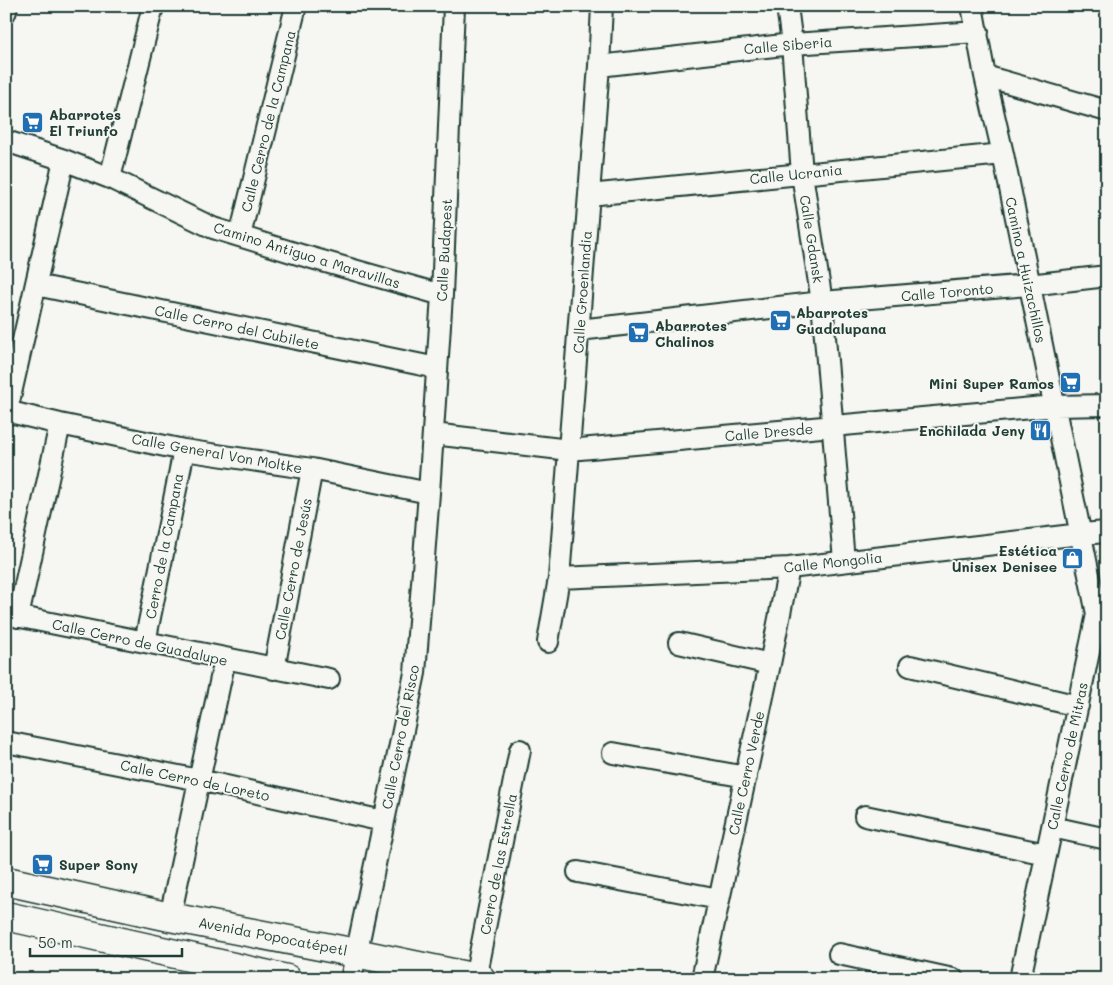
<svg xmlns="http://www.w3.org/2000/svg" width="1113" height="985" viewBox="0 0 1113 985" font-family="Mali,sans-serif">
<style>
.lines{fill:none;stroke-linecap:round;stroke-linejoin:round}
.street-casing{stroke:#1f3d34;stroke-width:24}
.secondary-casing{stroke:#1f3d34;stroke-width:31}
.street{stroke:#f6f6f2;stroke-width:20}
.secondary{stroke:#f6f6f2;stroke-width:28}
.labels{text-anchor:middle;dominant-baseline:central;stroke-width:4;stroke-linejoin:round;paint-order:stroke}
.street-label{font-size:14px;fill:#1f3d34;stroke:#f6f6f2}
.poi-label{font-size:14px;font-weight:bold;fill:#1f3d34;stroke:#f6f6f2;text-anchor:start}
</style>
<rect width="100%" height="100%" fill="#f6f6f2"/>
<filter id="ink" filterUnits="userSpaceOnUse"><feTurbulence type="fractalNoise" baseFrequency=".02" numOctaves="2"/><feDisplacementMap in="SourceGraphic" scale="10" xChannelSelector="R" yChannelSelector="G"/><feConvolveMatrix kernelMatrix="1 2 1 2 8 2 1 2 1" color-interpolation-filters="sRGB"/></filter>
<g filter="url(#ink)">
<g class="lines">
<defs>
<path id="street" d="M787 6 792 44 802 174 822 302 844 561
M972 6 985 76 1003 154 1097 614 1020 979
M6 11 7 6
M599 66 792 44 978 32
M985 76 1107 111
M6 141 64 160 110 178 213 228 301 255 442 295
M110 178 153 6
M589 195 1003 154
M240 236 296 6
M36 285 437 368
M579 330 822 302 1029 285 1107 276
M6 411 60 424 184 450 312 469 429 493
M6 415 64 160
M433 434 569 450 1055 406 1107 405
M559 578 789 568 1081 534 1107 532
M6 614 329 679
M18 617 60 424
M145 642 184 450
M548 642 559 578 599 66 602 6
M679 643 770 664
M910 666 1078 706
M274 669 312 469
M6 742 199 780 383 821
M613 753 746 777
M865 816 1046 854
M1052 827 1107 839
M578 872 719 899
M170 917 225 659
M839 954 953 979
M351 979 415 673 429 493 442 295 454 6
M475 979 520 750
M702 979 770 664 789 568"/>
<path id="secondary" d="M6 881 170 917 356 953 481 979
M6 916 287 979"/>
</defs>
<use href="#street" class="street-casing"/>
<use href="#secondary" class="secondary-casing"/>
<use href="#street" class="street"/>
<use href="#secondary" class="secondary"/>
</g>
</g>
<defs>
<symbol id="supermarket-square" viewBox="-11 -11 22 22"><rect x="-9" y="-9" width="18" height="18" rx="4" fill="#1f6fb2" stroke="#f6f6f2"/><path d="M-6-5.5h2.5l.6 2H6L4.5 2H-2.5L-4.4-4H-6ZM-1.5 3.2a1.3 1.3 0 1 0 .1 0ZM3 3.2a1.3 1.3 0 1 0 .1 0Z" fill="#fff"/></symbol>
<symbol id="restaurant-square" viewBox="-11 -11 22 22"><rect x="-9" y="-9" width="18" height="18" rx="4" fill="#1f6fb2" stroke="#f6f6f2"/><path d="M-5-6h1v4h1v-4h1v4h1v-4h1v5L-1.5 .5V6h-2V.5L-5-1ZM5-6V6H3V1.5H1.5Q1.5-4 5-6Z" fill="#fff"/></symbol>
<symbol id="shop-square" viewBox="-11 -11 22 22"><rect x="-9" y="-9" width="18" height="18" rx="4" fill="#1f6fb2" stroke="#f6f6f2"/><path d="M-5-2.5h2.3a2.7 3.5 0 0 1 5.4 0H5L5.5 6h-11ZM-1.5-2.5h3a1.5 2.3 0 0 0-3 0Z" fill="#fff"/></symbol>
</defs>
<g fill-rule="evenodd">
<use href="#supermarket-square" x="20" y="110" width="25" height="25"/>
<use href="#supermarket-square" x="768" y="308" width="25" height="25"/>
<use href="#supermarket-square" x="626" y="320" width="25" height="25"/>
<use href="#supermarket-square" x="1058" y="370" width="25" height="25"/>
<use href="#restaurant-square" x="1028" y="418" width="25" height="25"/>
<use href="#shop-square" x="1060" y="546" width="25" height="25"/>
<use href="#supermarket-square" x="30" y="852" width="25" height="25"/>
</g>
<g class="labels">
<g class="street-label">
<text transform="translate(788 45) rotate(-5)">Calle Siberia</text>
<text transform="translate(268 121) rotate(-76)">Calle Cerro de la Campana</text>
<text transform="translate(796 174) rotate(-6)">Calle Ucrania</text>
<text transform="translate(812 239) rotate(81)">Calle Gdansk</text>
<text transform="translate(444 250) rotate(-87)">Calle Budapest</text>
<text transform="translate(307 255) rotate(17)">Camino Antiguo a Maravillas</text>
<text transform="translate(1026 270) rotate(78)">Camino a Huizachillos</text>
<text transform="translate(582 292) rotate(-86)">Calle Groenlandia</text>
<text transform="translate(947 292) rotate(-5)">Calle Toronto</text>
<text transform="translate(237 327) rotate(12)">Calle Cerro del Cubilete</text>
<text transform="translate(769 432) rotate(-5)">Calle Dresde</text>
<text transform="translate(217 453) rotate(10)">Calle General Von Moltke</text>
<text transform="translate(164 546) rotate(-79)">Cerro de la Campana</text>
<text transform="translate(833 562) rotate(-6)">Calle Mongolia</text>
<text transform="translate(293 569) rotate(-79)">Calle Cerro de Jesús</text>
<text transform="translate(140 642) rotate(12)">Calle Cerro de Guadalupe</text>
<text transform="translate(400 737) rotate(-79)">Calle Cerro del Risco</text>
<text transform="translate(1067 756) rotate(-78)">Calle Cerro de Mitras</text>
<text transform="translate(746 773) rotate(-78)">Calle Cerro Verde</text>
<text transform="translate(195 780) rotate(12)">Calle Cerro de Loreto</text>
<text transform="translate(498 864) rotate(-79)">Cerro de las Estrella</text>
<text transform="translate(273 936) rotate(11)">Avenida Popocatépetl</text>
</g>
<g class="poi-label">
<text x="49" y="114">Abarrotes<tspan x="49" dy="16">El Triunfo</tspan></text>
<text x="796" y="312">Abarrotes<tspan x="796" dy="16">Guadalupana</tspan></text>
<text x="655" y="325">Abarrotes<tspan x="655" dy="16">Chalinos</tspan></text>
<text x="1054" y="383" text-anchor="end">Mini Super Ramos</text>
<text x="1025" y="430" text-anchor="end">Enchilada Jeny</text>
<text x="1057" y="550" text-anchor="end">Estética<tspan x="1057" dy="16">Unisex Denisee</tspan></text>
<text x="59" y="864">Super Sony</text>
</g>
</g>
<rect width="1113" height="985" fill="none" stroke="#f6f6f2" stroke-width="25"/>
<rect x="12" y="12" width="1088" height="960" fill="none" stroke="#1f3d34" stroke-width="2" filter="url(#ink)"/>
<path d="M30 948v8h152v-8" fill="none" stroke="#1f3d34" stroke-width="2.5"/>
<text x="38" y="948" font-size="15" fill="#1f3d34" stroke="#f6f6f2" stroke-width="4" paint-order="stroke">50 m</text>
</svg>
